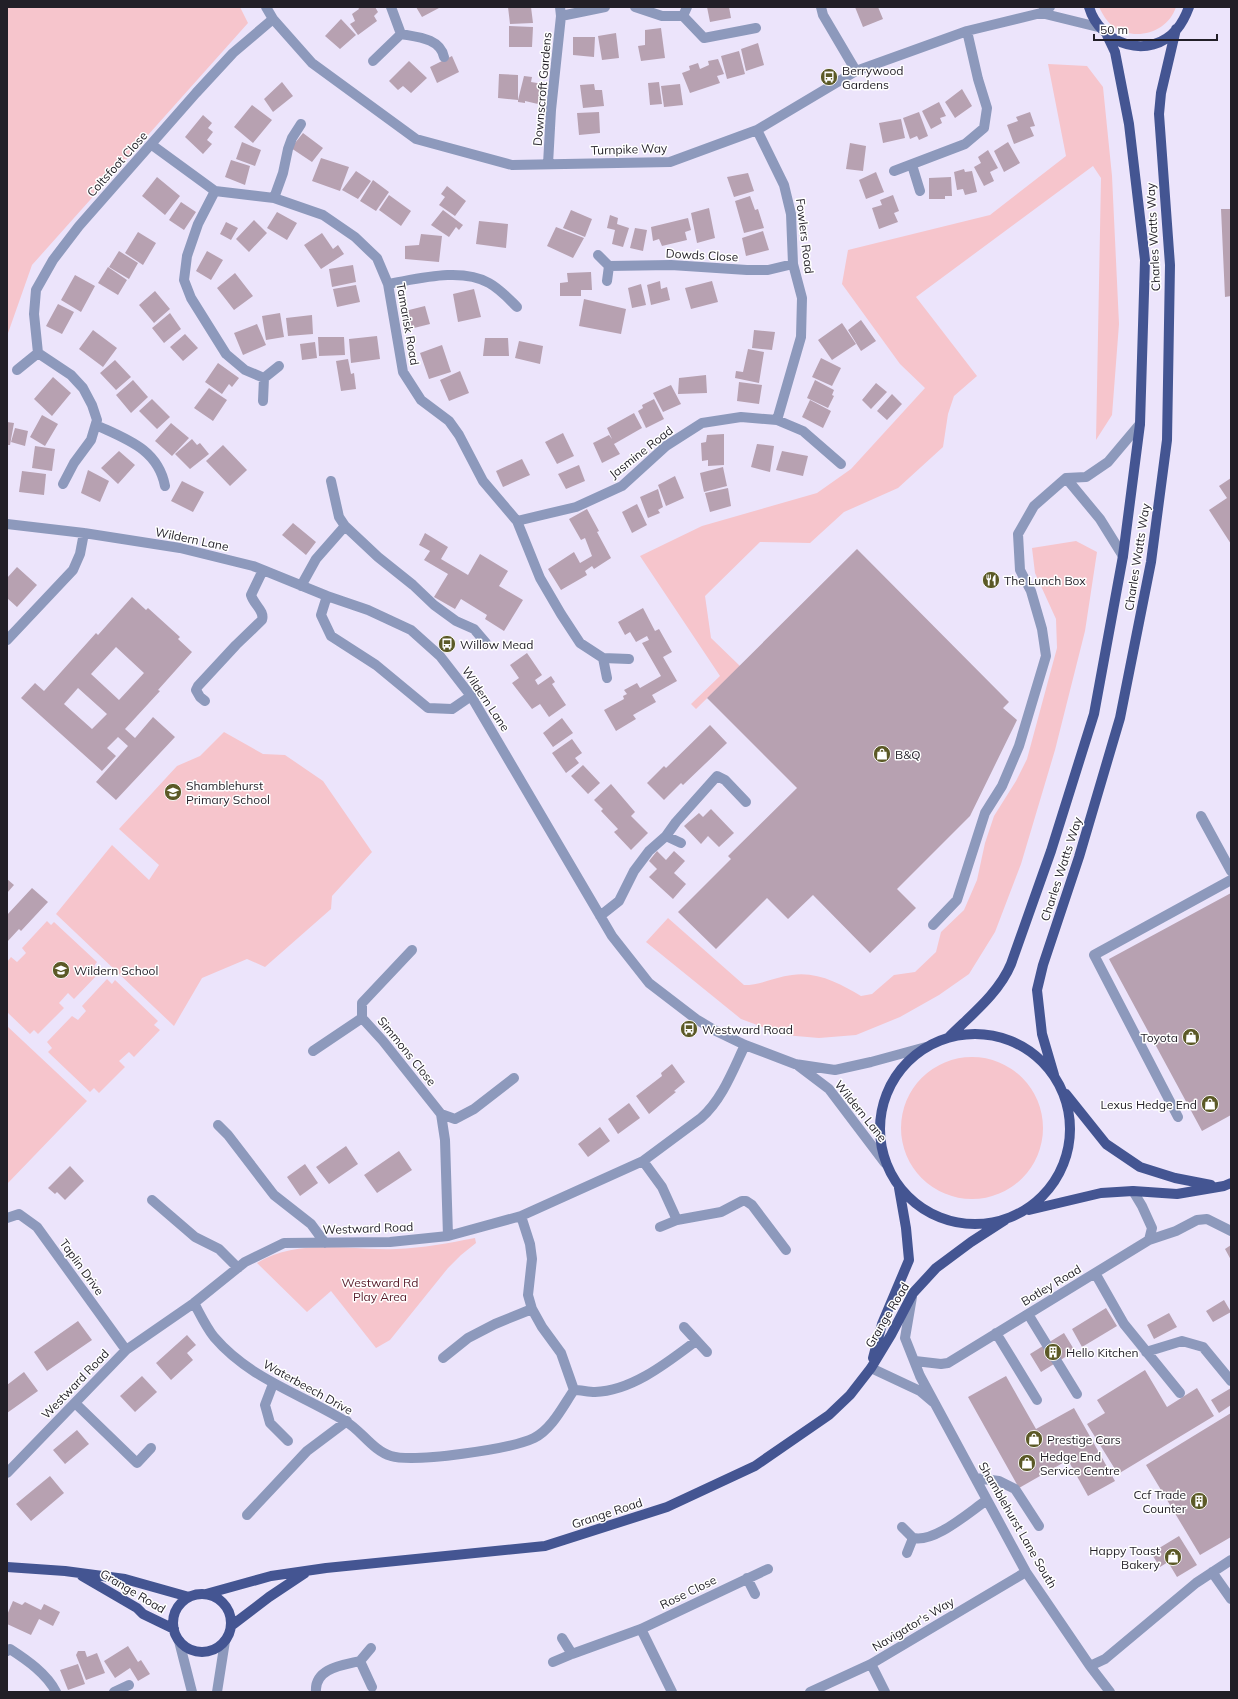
<svg xmlns="http://www.w3.org/2000/svg" width="1238" height="1699" viewBox="0 0 1238 1699" font-family="Mulish,sans-serif">
<style>
.green{fill:#f6c5cc}
.building{fill:#b7a1b1;fill-rule:evenodd}
.lines{fill:none;stroke-linecap:round;stroke-linejoin:round}
.minor{stroke:#8d99bc;stroke-width:10}
.major{stroke:#445592;stroke-width:10}
.labels{text-anchor:middle;dominant-baseline:central;stroke-width:3;stroke-linejoin:round;paint-order:stroke}
.poi-label{font-size:12px;fill:#221f27;stroke:#fff;text-anchor:start}
.street-label{font-size:12px;fill:#221f27;stroke:#fff}
.park-label{font-size:12px;fill:#561b29;stroke:#fff}
</style>
<rect width="100%" height="100%" fill="#ece4fb"/>
<path class="green" d="M7 7H240L248 23 32 265 7 336Z
M1099 7H1176C1168 32 1136 42 1114 27 1107 22 1103 15 1099 7Z
M1048 64 1087 66 1103 87 1112 176 1119 324 1112 415 1096 440 1101 178 1093 166 916 297 977 376 954 396 948 414 943 447 898 488 844 512 810 543 760 542 705 596 711 638 740 666 696 709 691 704 720 676 640 556 702 526 817 493 851 469 925 388 900 364 842 284 848 250 990 215 1066 156Z
M1076 541 1097 552 1085 631 1055 750 1021 864 995 932 969 974 939 995 900 1017 856 1035 819 1038 784 1035 741 1019 646 942 668 918 744 985C761 985 775 977 792 975 817 971 841 984 861 996L872 994 894 975 915 972 936 952 941 932 964 910 977 880 985 843 994 816 1016 781 1027 759 1057 648 1056 619 1035 573 1032 548Z
M224 732 263 754 285 755 323 781 372 852 332 896 331 909 265 967 247 959 202 978 174 1026 56 914 112 845 149 880 159 865 119 829 177 766 200 756Z
M47 921 51 925 54 922 97 962 94 966 100 972 74 999 68 993 59 1003 64 1008 38 1034 34 1030 30 1034 7 1012V962L11 957 17 962 26 953 22 948Z
M107 979 112 984 115 980 158 1021 154 1025 160 1030 134 1057 129 1052 119 1061 125 1067 99 1093 94 1088 90 1092 48 1052 52 1048 47 1042 72 1016 78 1020 86 1011 82 1006Z
M7 1026 87 1101 7 1184Z
M901 1128a71 71 0 1 1 142 0a71 71 0 1 1-142 0Z
M475 1238 476 1243 461 1255 448 1268 390 1340 376 1348 331 1291 307 1312 257 1263C300 1237 349 1251 396 1249 423 1248 449 1243 475 1238Z"/>
<path class="building" d="M358 7H375L378 12 374 16 377 21 358 35 350 24 355 21 352 14 359 9Z
M416 7H438L439 8 422 17Z
M508 7H531L533 23 510 24Z
M707 7H729L731 18 710 22Z
M855 7H878L883 19 863 27Z
M341 19 356 35 340 49 325 36Z
M509 26 533 27 532 47H509Z
M661 28 665 58 641 61 638 46 645 45V30Z
M616 33 619 58 602 60 598 36Z
M573 37H595L594 57 573 55Z
M758 43 764 65 746 71 741 49Z
M739 51 745 74 727 79 721 56Z
M452 56 459 72 437 83 430 67Z
M718 59 724 74 717 76 720 83 690 93 682 73 690 70 689 66 698 63 700 69 709 65 708 61Z
M409 61 427 78 411 93 403 86 398 90 389 81Z
M499 74 518 75V100L524 76 532 77 531 82 543 84 538 104 525 101V103L518 102V100L498 98Z
M282 82 293 96 273 112 264 99Z
M659 82 662 104 650 105 648 83Z
M594 84 595 90H602L604 106 583 108 580 85Z
M680 84 683 105 664 107 661 86Z
M962 89 972 106 955 118 945 102Z
M939 102 946 116 940 118 942 123 931 129 922 111Z
M252 105 272 120 253 143 234 127Z
M599 112 600 133 579 135 577 113Z
M919 112 928 136 919 140 917 136 910 139 903 118Z
M1030 112 1035 126 1030 127 1034 136 1014 144 1007 125 1018 121 1016 117Z
M203 115 212 123 208 128 213 132 207 140 212 144 203 154 185 137Z
M901 119 905 138 883 143 879 123Z
M303 133 323 148 312 162 291 148Z
M242 142 261 150 255 166 236 159Z
M1008 142 1020 163 1004 172 994 151Z
M850 143 866 146 863 171 846 169Z
M988 150 998 168 990 172 994 181 984 186 974 167 981 163 978 157Z
M321 158 349 167 340 191 312 181Z
M231 160 250 166 245 185 225 177Z
M964 169 965 172 972 171 977 192 965 195 963 189 957 190 954 172Z
M356 171 371 181 358 199 342 190Z
M876 172 884 192 866 199 859 180Z
M748 173 754 191 734 197 727 177Z
M157 177 180 196 165 215 142 196Z
M951 177 952 196H945V199H929V178Z
M373 180 389 192 376 211 360 201Z
M447 186 466 201 455 216 439 205 445 197 441 194Z
M389 195 411 211 401 226 379 210Z
M893 195 899 211 894 213 898 222 879 229 872 208 882 205 880 200Z
M750 196 755 210 758 209 764 228 744 233 735 201Z
M181 202 196 212 184 230 169 220Z
M709 208 715 238 697 243 691 213Z
M1221 209H1231V296L1225 297Z
M443 210 463 225 459 230 456 227 449 237 431 225Z
M571 210 592 219 585 237 563 228Z
M277 212 297 223 287 240 267 228Z
M610 215 618 218 617 224 629 228 623 247 612 244 615 230 607 228Z
M688 218 691 230 685 232 687 240 662 246 659 239 653 241 651 227Z
M254 220 267 233 249 252 236 239Z
M479 221 508 224 506 248 476 244Z
M226 222 238 228 231 240 220 234Z
M556 227 584 238 573 258 547 246Z
M635 228 647 230 643 251 630 248Z
M763 231 769 250 746 256 742 238Z
M138 232 156 243 143 265 125 253Z
M322 233 333 249 338 245 344 254 321 269 304 245Z
M421 234 442 236 439 262 405 259V246L419 245Z
M119 251 138 263 129 279 109 267Z
M207 251 223 260 211 280 196 271Z
M353 265 356 282 332 287 329 269Z
M108 267 127 280 118 295 98 283Z
M591 272 592 290H581V296H560V283L568 282 567 273Z
M235 273 253 296 234 310 217 288Z
M75 275 95 286 81 312 61 300Z
M660 281 661 289 667 287 670 300 651 305 647 285Z
M712 281 718 302 691 309 685 288Z
M641 284 646 305 632 308 628 288Z
M356 285 360 302 337 307 333 289Z
M474 289 481 317 458 322 453 294Z
M155 291 170 309 154 323 139 305Z
M584 299 626 309 621 334 579 326Z
M58 304 74 312 62 334 46 326Z
M425 306 430 324 406 330 401 312Z
M170 313 181 329 164 343 152 328Z
M280 313 284 337 266 340 262 316Z
M312 315 313 334 288 336 286 318Z
M861 320 876 341 861 351 848 330Z
M842 323 856 344 832 360 818 340Z
M257 324 266 345 243 355 234 333Z
M93 330 117 348 103 367 79 349Z
M754 330 775 332 772 350 752 348Z
M185 334 198 348 183 361 170 347Z
M377 336 380 359 351 363 349 339Z
M318 337H344L345 355 319 356Z
M485 338H508L509 356H483Z
M519 341 543 346 540 364 515 358Z
M315 342 317 358 302 360 300 344Z
M442 345 451 372 429 379 420 353Z
M748 349 764 352 759 383 735 378 736 371 743 372Z
M821 358 841 368 832 386 812 377Z
M348 359 351 374 354 373 356 389 341 391 336 361Z
M115 360 131 377 116 390 100 373Z
M218 363 239 378 232 387 229 384 222 394 205 382Z
M460 371 469 393 449 401 440 380Z
M706 375 707 393 678 394 679 378Z
M53 377 71 393 52 416 34 399Z
M133 380 148 397 131 413 116 395Z
M815 380 834 390 832 395 834 396 828 408 807 398Z
M739 382 762 385 759 404 737 401Z
M876 383 887 392 871 409 862 400Z
M671 385 681 404 663 412 653 393Z
M209 388 227 400 213 421 194 408Z
M892 394 902 404 887 420 877 411Z
M152 399 170 417 157 429 139 411Z
M654 399 664 419 646 428 638 411 643 408 642 405Z
M810 400 831 411 823 428 802 417Z
M634 413 642 428 614 444 620 454 602 463 593 443 609 435 612 439 607 428Z
M42 415 58 424 45 446 30 437Z
M7 422 14 423 10 445H7Z
M171 423 189 438 172 456 155 441Z
M15 428 28 431 25 446 11 442Z
M563 433 574 456 557 464 545 442Z
M724 434V465L708 466V460L702 461 701 443 706 442 707 435Z
M192 439 197 445 200 443 209 454 190 469 175 454Z
M757 444 774 446 770 472 751 467Z
M223 445 247 470 230 486 206 461Z
M35 446 55 449 52 471 32 468Z
M119 451 135 465 118 484 101 468Z
M782 451 808 456 803 476 776 470Z
M522 459 530 475 503 487 496 471Z
M579 465 585 481 566 489 558 474Z
M723 467 727 486 704 492 700 473Z
M88 470 109 481 100 502 81 493Z
M22 471 46 474 44 495 19 492Z
M675 476 684 498 666 506 658 485Z
M1231 478V544L1209 510 1227 498 1219 486Z
M182 481 204 492 193 512 171 501Z
M728 488 731 506 710 512 705 493Z
M658 489 663 507 658 510 660 513 648 518 640 497Z
M637 504 647 525 632 533 622 512Z
M587 509 599 531 597 532 611 558 594 569 592 566 585 571 587 575 561 590 548 569 574 552 580 563 592 556 585 538 581 540 569 519Z
M293 523 316 542 306 555 282 535Z
M425 533 448 547 441 559 468 575 480 554 508 571 499 586 523 600 504 631 485 619 487 615 461 599 455 609 434 597 448 574 424 560 430 551 419 545Z
M857 549 1009 702 1003 708 1017 720 970 816 897 889 916 908 870 953 813 895 788 919 767 898 716 949 678 912 731 859 728 856 797 788 707 698Z
M17 567 37 585 17 607 7 598V578Z
M132 597 146 610 148 608 180 637 178 639 192 652 158 690 160 691 125 729 135 738 153 717 175 737 116 800 96 782 128 746 118 737 107 748 116 756 102 771 21 698 35 683 44 691 96 633 98 635ZM116 647 144 673 119 700 91 674ZM78 688 107 714 92 729 64 704Z
M643 608 655 631 659 629 672 652 663 657 677 681 652 695 656 702 633 715 636 719 616 731 604 710 624 699 623 696 627 694 624 690 637 683 640 688 661 676 642 643 649 640 647 636 636 642 630 632 625 635 618 622Z
M527 653 542 675 535 680 538 685 551 676 555 682 552 684 566 705 549 717 540 704 532 709 512 683 519 678 510 665Z
M562 718 573 733 553 747 543 733Z
M710 725 727 743 683 785 681 783 664 800 647 783 664 766 666 768Z
M572 739 582 753 575 758 579 763 566 773 552 753Z
M583 765 600 783 588 794 571 776Z
M611 784 635 812 631 816 648 833 631 850 614 832 618 829 601 811 603 809 594 800Z
M711 809 734 833 719 847 708 836 701 844 684 826 699 813 703 817Z
M657 851 666 860 674 851 685 861 674 873 686 884 673 899 649 877 657 869 649 861Z
M7 879 14 885 7 893Z
M32 888 48 902 21 931 19 929 7 942V915Z
M1231 893V1115L1202 1131 1109 959Z
M672 1064 685 1082 674 1091 676 1092 649 1114 636 1096 662 1076 661 1073Z
M629 1103 640 1118 618 1134 608 1119Z
M600 1127 610 1141 588 1157 578 1144Z
M346 1146 358 1164 329 1184 316 1167Z
M399 1151 412 1170 377 1193 364 1175Z
M305 1164 318 1183 300 1196 287 1177Z
M70 1166 84 1181 65 1200 57 1192 55 1194 48 1188Z
M1231 1245V1260L1225 1249Z
M1224 1300 1231 1312 1213 1322 1206 1311Z
M1106 1308 1117 1326 1082 1347 1072 1329Z
M1169 1313 1177 1327 1154 1339 1147 1325Z
M78 1321 92 1340 47 1371 34 1352Z
M1064 1333 1075 1351 1041 1372 1030 1354Z
M187 1335 196 1345 187 1353 193 1360 171 1380 156 1363Z
M1145 1370 1167 1407 1197 1388 1214 1416 1118 1474 1087 1424 1105 1413 1097 1400Z
M24 1372 38 1391 7 1413V1385Z
M142 1376 157 1392 135 1412 120 1396Z
M1006 1376 1036 1429 1074 1408 1115 1481 1088 1496 1068 1460 1019 1488 968 1397Z
M1231 1388V1405L1219 1413 1211 1400Z
M1231 1413V1537L1200 1555 1146 1465Z
M77 1430 89 1444 65 1464 53 1450Z
M50 1476 64 1493 31 1521 16 1504Z
M1179 1536 1197 1565 1177 1577 1168 1562 1160 1567 1151 1553Z
M13 1601 22 1605 25 1602 41 1610 44 1604 60 1612 53 1626 39 1619 31 1635 7 1624V1615Z
M128 1646 138 1662 141 1660 150 1674 138 1681 130 1668 115 1678 104 1661Z
M78 1651H85L87 1657 97 1653 105 1673 86 1680 76 1655Z
M78 1664 85 1684 68 1690 60 1670Z"/>
<g class="lines">
<path class="minor" d="M266 7 273 19 312 63 416 139 512 165 670 162 757 130 856 71 967 31 1041 13 1050 7
M391 7 401 34
M635 7 662 16H683
M687 7 683 16 704 38 756 28
M821 7 823 15 856 71
M1041 13 1098 27
M561 16 605 7
M373 61 401 34C417 37 440 38 444 57
M757 130 784 185 791 214 793 264 802 298 801 337 777 420
M152 145 215 191 274 198 323 215 355 237 377 258 388 284 403 372 421 400 449 421 459 435 483 481 517 521 540 578 561 614 580 643 603 658 629 659
M548 164 551 110 561 16 560 7
M912 165 920 191
M894 171 965 144 984 128 987 108 978 79 967 31
M215 191 198 224 187 256 184 280 191 298 226 354 245 370 264 378 279 366
M274 198 283 173 288 149 292 138 301 124
M598 255 609 266 607 281
M609 266 671 265 747 270H768L793 264
M388 284C418 279 461 267 489 283 500 289 508 298 517 307
M17 370 38 353
M263 401 264 378
M96 425C126 439 158 449 165 486
M1066 478 1100 519 1123 556
M331 481 339 517 345 526 378 557 413 585 434 605 456 621 474 629 486 643
M63 484 74 463 91 440 97 420 92 405 83 388 71 375 38 353 34 314 36 290 53 260 79 226 196 93 233 53 273 19
M517 521 576 507 622 486 666 446 702 423 741 417 777 420 803 431 841 464
M7 524 84 533 180 548 253 566 327 596 368 610 411 630 440 656 471 696 612 936 649 983 696 1019 716 1031 745 1045 795 1064 835 1070 871 1062 926 1047
M301 586 316 559 345 526
M327 596 321 615 331 636 376 665 428 708 452 709 471 696
M7 640 73 570 80 554 84 533
M603 658 607 678
M205 701 200 697 196 690 198 686 236 645 262 620C265 611 254 605 251 595L263 570
M1201 816 1231 871
M666 836 681 843
M600 916 619 901 634 871 649 851 666 836 676 822 717 776 725 780 746 802
M933 925 957 900 985 813 1002 786 1019 746 1046 656 1042 629 1031 591 1020 570 1018 534 1034 506 1066 478 1086 477 1108 462 1140 424
M412 950 362 1003V1018L383 1041 441 1114 445 1140 448 1236
M313 1051 362 1018
M796 1064 829 1089 885 1163
M441 1114 455 1119 474 1109 514 1078
M1178 1117 1094 955 1231 880
M218 1125 228 1135 274 1195 311 1224 325 1243
M643 1161 662 1187 677 1220
M152 1200 195 1237 219 1249 238 1268
M521 1216 530 1244 532 1259 528 1295 532 1309 542 1327 561 1353 574 1390C581 1390 588 1392 595 1392 632 1391 668 1362 696 1341
M7 1218 19 1214 37 1227 126 1350
M660 1227 677 1220 721 1212 742 1201H746L752 1205 786 1250
M1149 1240 1176 1231 1197 1220 1207 1219 1231 1231
M1095 1273 1124 1324 1180 1393
M912 1297 905 1338 920 1376 1026 1572 1090 1666 1110 1692
M194 1303C200 1314 206 1327 214 1337 250 1379 299 1393 345 1421 361 1430 373 1451 391 1456 414 1463 511 1449 534 1438 552 1429 563 1406 574 1390
M1028 1314 1077 1394
M684 1327 707 1352
M996 1333 1037 1400
M1146 1352 1182 1341 1203 1347 1231 1381
M443 1358 468 1338 495 1324 532 1309
M915 1361 941 1364 948 1363 1149 1240 1152 1228 1142 1206 1133 1191
M871 1368 920 1391 933 1402
M273 1384 265 1405 270 1423 288 1441
M75 1403 137 1463 151 1448
M7 1473 126 1350 194 1303 245 1262 284 1243 390 1242 448 1236 521 1216 643 1161 701 1118C722 1100 733 1070 745 1045
M975 1478 999 1481 1015 1489 1039 1526
M247 1515 307 1451 347 1421
M902 1527 913 1538
M907 1553 913 1538C935 1543 969 1512 987 1500
M1212 1572 1231 1599
M747 1578 755 1594
M641 1629 672 1692
M562 1638 572 1654
M179 1641 192 1692
M7 1651 10 1649C27 1660 47 1674 56 1692
M360 1661 371 1648
M553 1662 572 1654 641 1629 768 1569
M871 1664 885 1692
M1090 1666 1105 1659 1196 1583 1231 1560
M114 1692 129 1685
M217 1692 225 1641
M316 1692C314 1668 343 1665 360 1661L372 1687
M810 1692 871 1664 1026 1572"/>
<path class="major" d="M1089 7C1100 45 1150 61 1177 29 1183 22 1186 15 1189 7
M880 1129a95 95 0 1 1 190 0a95 95 0 1 1-190 0Z
M949 1037C971 1015 999 993 1011 964L1051 851 1094 714 1123 556 1140 424 1145 260 1129 124 1115 52 1107 35
M1054 1075 1042 1034 1037 990 1043 965 1079 857 1120 718 1151 562 1167 440 1170 265 1159 114 1161 93 1176 29
M1066 1094 1106 1144 1140 1167 1175 1178 1211 1185
M1029 1210 1101 1193 1133 1191 1177 1194 1224 1186 1231 1183
M873 1358 882 1324 909 1260 906 1228 899 1188
M7 1567 65 1571 125 1579 189 1597
M82 1576 137 1608 143 1614 174 1629
M206 1594 271 1576 326 1568 545 1546 667 1507 755 1466 829 1415 850 1395 871 1368 891 1335 913 1293 936 1268 971 1242 1005 1220
M173 1623a29 29 0 1 1 58 0a29 29 0 1 1-58 0Z
M231 1626 269 1597 305 1573"/>
</g>
<defs>
<symbol id="bus-disc" viewBox="-11 -11 22 22"><circle r="9.5" fill="#5b5926" stroke="#fff"/><path d="M-5-6H5V4H4V6H2V4H-2V6H-4V4H-5ZM-3.5-4V0h7V-4ZM-3.5 1.2v1.5H-2V1.2ZM2 1.2v1.5H3.5V1.2Z" fill="#fff"/></symbol>
<symbol id="restaurant-disc" viewBox="-11 -11 22 22"><circle r="9.5" fill="#5b5926" stroke="#fff"/><path d="M-5-6h1v4h1v-4h1v4h1v-4h1v5L-1.5 .5V6h-2V.5L-5-1ZM5-6V6H3V1.5H1.5Q1.5-4 5-6Z" fill="#fff"/></symbol>
<symbol id="shop-disc" viewBox="-11 -11 22 22"><circle r="9.5" fill="#5b5926" stroke="#fff"/><path d="M-5-2.5h2.3a2.7 3.5 0 0 1 5.4 0H5L5.5 6h-11ZM-1.5-2.5h3a1.5 2.3 0 0 0-3 0Z" fill="#fff"/></symbol>
<symbol id="school-disc" viewBox="-11 -11 22 22"><circle r="9.5" fill="#5b5926" stroke="#fff"/><path d="M0-5L7-2L0 1L-7-2ZM-4 1L0 2.5L4 1V4Q0 6-4 4Z" fill="#fff"/></symbol>
<symbol id="building-disc" viewBox="-11 -11 22 22"><circle r="9.5" fill="#5b5926" stroke="#fff"/><path d="M-4-6H4V6H1V3H-1V6H-4ZM-2.5-4.3h1.7v1.8h-1.7ZM.8-4.3h1.7v1.8H.8ZM-2.5-1h1.7V.8h-1.7ZM.8-1h1.7V.8H.8Z" fill="#fff"/></symbol>
</defs>
<g fill-rule="evenodd">
<use href="#bus-disc" x="819" y="67" width="20" height="20"/>
<use href="#restaurant-disc" x="981" y="570" width="20" height="20"/>
<use href="#bus-disc" x="437" y="634" width="20" height="20"/>
<use href="#shop-disc" x="872" y="744" width="20" height="20"/>
<use href="#school-disc" x="163" y="782" width="20" height="20"/>
<use href="#school-disc" x="51" y="960" width="20" height="20"/>
<use href="#bus-disc" x="679" y="1019" width="20" height="20"/>
<use href="#shop-disc" x="1181" y="1027" width="20" height="20"/>
<use href="#shop-disc" x="1200" y="1094" width="20" height="20"/>
<use href="#building-disc" x="1043" y="1342" width="20" height="20"/>
<use href="#shop-disc" x="1024" y="1429" width="20" height="20"/>
<use href="#shop-disc" x="1017" y="1453" width="20" height="20"/>
<use href="#building-disc" x="1189" y="1491" width="20" height="20"/>
<use href="#shop-disc" x="1163" y="1547" width="20" height="20"/>
</g>
<g class="labels">
<g class="poi-label">
<text x="842" y="70">Berrywood<tspan x="842" dy="14">Gardens</tspan></text>
<text x="1004" y="580">The Lunch Box</text>
<text x="460" y="644">Willow Mead</text>
<text x="895" y="754">B&amp;Q</text>
<text x="186" y="785">Shamblehurst<tspan x="186" dy="14">Primary School</tspan></text>
<text x="74" y="970">Wildern School</text>
<text x="702" y="1029">Westward Road</text>
<text x="1178" y="1037" text-anchor="end">Toyota</text>
<text x="1197" y="1104" text-anchor="end">Lexus Hedge End</text>
<text x="1066" y="1352">Hello Kitchen</text>
<text x="1047" y="1439">Prestige Cars</text>
<text x="1040" y="1456">Hedge End<tspan x="1040" dy="14">Service Centre</tspan></text>
<text x="1186" y="1494" text-anchor="end">Ccf Trade<tspan x="1186" dy="14">Counter</tspan></text>
<text x="1160" y="1550" text-anchor="end">Happy Toast<tspan x="1160" dy="14">Bakery</tspan></text>
</g>
<g class="street-label">
<text transform="translate(542 89) rotate(-85)">Downscroft Gardens</text>
<text transform="translate(629 149) rotate(-2)">Turnpike Way</text>
<text transform="translate(117 164) rotate(-48)">Coltsfoot Close</text>
<text transform="translate(805 236) rotate(83)">Fowlers Road</text>
<text transform="translate(1153 237) rotate(-93)">Charles Watts Way</text>
<text transform="translate(702 255) rotate(3)">Dowds Close</text>
<text transform="translate(408 324) rotate(80)">Tamarisk Road</text>
<text transform="translate(641 452) rotate(-38)">Jasmine Road</text>
<text transform="translate(192 539) rotate(12)">Wildern Lane</text>
<text transform="translate(1137 557) rotate(-81)">Charles Watts Way</text>
<text transform="translate(486 699) rotate(56)">Wildern Lane</text>
<text transform="translate(1061 869) rotate(-72)">Charles Watts Way</text>
<text transform="translate(407 1051) rotate(51)">Simmons Close</text>
<text transform="translate(861 1111) rotate(51)">Wildern Lane</text>
<text transform="translate(368 1228) rotate(-2)">Westward Road</text>
<text transform="translate(82 1267) rotate(54)">Taplin Drive</text>
<text transform="translate(1051 1285) rotate(-31)">Botley Road</text>
<text transform="translate(887 1315) rotate(-59)">Grange Road</text>
<text transform="translate(75 1384) rotate(-46)">Westward Road</text>
<text transform="translate(308 1387) rotate(29)">Waterbeech Drive</text>
<text transform="translate(607 1513) rotate(-18)">Grange Road</text>
<text transform="translate(1018 1525) rotate(60)">Shamblehurst Lane South</text>
<text transform="translate(133 1591) rotate(31)">Grange Road</text>
<text transform="translate(688 1592) rotate(-26)">Rose Close</text>
<text transform="translate(913 1624) rotate(-31)">Navigator's Way</text>
</g>
<g class="park-label">
<text x="380" y="1282">Westward Rd<tspan x="380" dy="14">Play Area</tspan></text>
</g>
</g>
<rect width="1238" height="1699" fill="none" stroke="#221f27" stroke-width="16"/>
<path d="M1094 34v6h123v-6" fill="none" stroke="#221f27" stroke-width="2"/>
<text x="1100" y="34" font-size="12" fill="#221f27" stroke="#ffffff" stroke-width="3" paint-order="stroke">50 m</text>
</svg>
